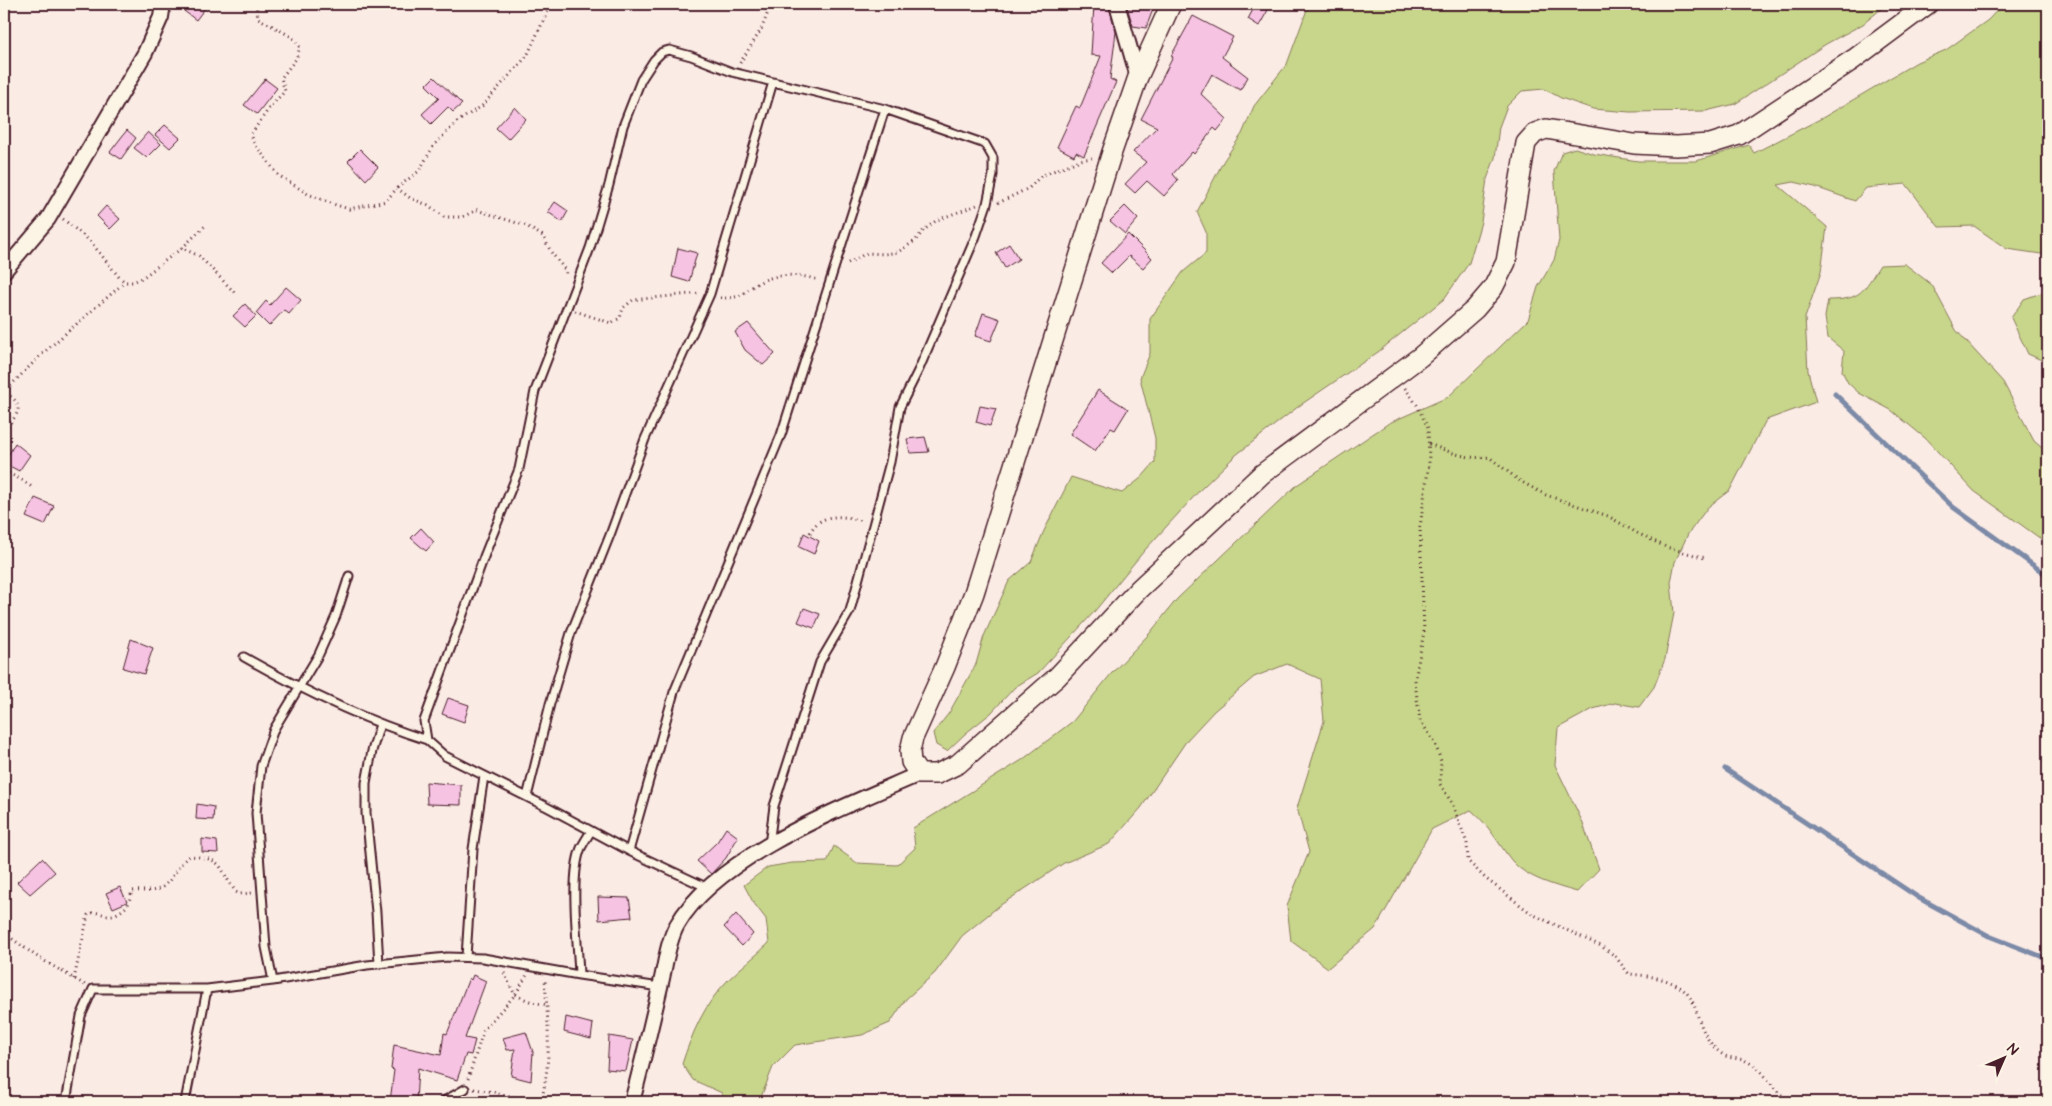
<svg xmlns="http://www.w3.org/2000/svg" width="2052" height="1106" viewBox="0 0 2052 1106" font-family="'Architects Daughter',sans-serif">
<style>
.green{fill:#c7d68a;stroke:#887a5a}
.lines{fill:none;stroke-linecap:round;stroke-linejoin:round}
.stream{stroke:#7b8aa7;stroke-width:5}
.building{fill:#f6c3e3;stroke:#4a1f2b}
.lane-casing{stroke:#4a1f2b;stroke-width:11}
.street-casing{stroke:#4a1f2b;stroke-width:18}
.secondary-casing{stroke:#4a1f2b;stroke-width:22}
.path{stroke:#4a1f2b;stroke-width:3;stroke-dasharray:1 4;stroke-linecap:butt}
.lane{stroke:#fcf5e5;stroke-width:7}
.street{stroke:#fcf5e5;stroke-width:14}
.secondary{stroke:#fcf5e5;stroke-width:19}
</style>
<rect width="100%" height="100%" fill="#fbebe5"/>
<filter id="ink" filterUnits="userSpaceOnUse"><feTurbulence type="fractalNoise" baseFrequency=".02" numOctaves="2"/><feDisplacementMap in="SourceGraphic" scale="10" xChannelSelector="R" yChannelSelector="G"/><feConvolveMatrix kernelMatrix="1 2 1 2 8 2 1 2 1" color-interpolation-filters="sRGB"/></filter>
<g filter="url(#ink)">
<path class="green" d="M1309 4H1887L1863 24 1826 44 1735 104 1706 111 1630 112 1593 109 1561 98 1544 89 1522 91 1507 106 1499 127 1495 158 1487 179 1481 222 1469 263 1444 299 1378 352 1299 406 1236 455 1201 489 1144 551 1094 612 1038 673 1015 687 991 713 966 733 947 751 936 745 933 733 949 713 976 664 984 636 1009 581 1031 562 1043 533 1071 477 1122 493 1141 478 1155 462V438L1140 378 1150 353V319L1183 272 1206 253V232L1197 212 1224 160 1242 134 1254 106 1287 64Z
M2003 4H2048V255L2007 249 1974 226 1939 227 1906 184 1866 188 1855 201 1815 187 1794 182 1778 185 1827 227 1821 272 1805 318 1808 371 1816 402 1766 420 1730 490 1708 507 1688 534 1675 562 1671 582 1674 613 1665 659 1654 687 1639 707 1615 703 1593 709 1558 728 1555 765 1582 821 1599 869 1577 892C1556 886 1526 878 1512 861 1497 842 1490 826 1471 810L1432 829 1375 929 1328 968 1291 941 1287 906 1309 852 1297 808 1324 721 1320 679 1287 664 1254 677 1214 711 1187 740 1141 808 1109 844 1064 863 999 906 962 936 935 973 906 999 890 1023 862 1035 795 1045 773 1067 759 1102H723L722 1093 693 1080 682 1064C692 1033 705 1003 728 980 741 967 756 956 769 943L766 919 753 902 744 885 768 867 792 863 827 862 834 846 857 863 897 865 915 848 913 828 1022 760 1073 721 1111 674 1150 633 1177 599 1297 485 1389 423 1448 397 1528 320 1538 287 1554 260 1559 240 1554 171 1562 152 1575 148 1594 154 1638 161H1696L1749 145 1754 153 1824 117 1917 62 1946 50 1988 20Z
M1905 264 1932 285 1956 330 2003 382 2034 441 2048 453V544L1974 491 1925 438 1891 410 1859 393 1848 383 1842 371 1844 351 1828 338 1825 317 1828 300C1862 300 1863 291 1880 265Z
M2041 293H2048V363L2028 354 2011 318 2024 299Z"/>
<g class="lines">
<path class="stream" d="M1835 394 1953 507 2048 576
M1725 769 1919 898 1989 936 2048 959"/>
</g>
<path class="building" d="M190 4H208L196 20 184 11Z
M1094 4H1108L1116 32 1110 79 1116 82 1084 156 1076 152 1074 156 1057 147 1076 106 1080 108 1101 56 1091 55Z
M1138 4H1155L1146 28 1133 26 1127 7 1137 8Z
M1256 4 1268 10 1259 26 1248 19Z
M1193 16 1233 37 1222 57 1248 77 1240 90 1212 74 1201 94 1227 119 1217 131 1214 128 1194 154 1192 152 1173 174 1178 180 1164 196 1147 181 1135 193 1125 184 1146 162 1133 152 1157 127 1141 119 1173 57 1171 56Z
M434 77 462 104 453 112 448 107 431 124 422 114 439 98 426 85Z
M265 79 277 88 257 114 244 105Z
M515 107 526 119 508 139 496 128Z
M165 125 180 138 170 148 155 135Z
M127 130 136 138 121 159 110 152Z
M148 132 161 144 147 158 134 148Z
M360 149 378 167 366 180 348 161Z
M555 202 568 211 562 222 548 212Z
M106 206 120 219 110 229 97 216Z
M1125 206 1138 219 1125 234 1110 221Z
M1128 234 1152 258 1143 268 1129 256 1112 273 1101 263Z
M1009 244 1019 259 1005 268 996 253Z
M678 248 697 253 689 282 672 277Z
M286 287 301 300 289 314 284 310 269 326 256 313 266 301 270 305Z
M245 304 256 316 245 327 233 316Z
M983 313 1000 319 991 341 975 336Z
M748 323 775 354 763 365 745 350 735 332Z
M1098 390 1128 409 1115 430 1111 428 1095 451 1070 434Z
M980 406 996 409 990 426 976 422Z
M925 437 929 452 910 453 907 439Z
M15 443 30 455 19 471 4 463Z
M35 498 54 506 45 525 26 517Z
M421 528 434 542 426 551 411 538Z
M804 533 819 541 814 554 799 547Z
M804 608 820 614 814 628 798 622Z
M131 639 153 648 144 674 123 668Z
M448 698 469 705 464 722 442 714Z
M426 782 461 785V805L427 804Z
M197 804 214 807 213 820 196 819Z
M726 828 738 837 726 858 711 874 697 861 717 842Z
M202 839 217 841 218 853 202 852Z
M42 858 55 872 30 894 17 882Z
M120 887 127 902 113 908 106 893Z
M598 897 629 898 632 917 599 920Z
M736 914 753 934 742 946 724 927Z
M473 975 486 981 465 1038 475 1040 471 1055 466 1054 457 1080 418 1068 416 1102H390L394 1070 391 1069 394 1045 441 1055 444 1033 447 1034 469 978 471 980Z
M566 1017 593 1024 591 1039 564 1032Z
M526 1032 533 1052 531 1081 511 1076 515 1049 507 1050 503 1038Z
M609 1036 633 1040 626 1071 607 1069Z"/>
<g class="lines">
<defs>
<path id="lane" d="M244 657C302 690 363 720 427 740
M527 797 550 704 571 633 610 535 645 439 710 294 773 82
M629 851 674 692 781 435 885 109
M708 888 629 851 545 806 445 756 427 740 424 721 485 554 519 469 535 391 590 248 609 185 623 126 641 80 654 60 662 52 669 50 691 56 732 72 885 109 985 144 993 158V175L987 204 976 236 919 369 900 407 890 462 850 611 820 662 774 806 769 845
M466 957 473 849 484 776
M379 964 376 912 366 813V783L372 751 380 724
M579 975C578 942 569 877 581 848 584 842 588 836 591 831
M273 981 266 947 256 813 261 766 274 729 319 654 336 616 349 576
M66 1102 81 1016 93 989H207L273 981 367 965 447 957 483 958 579 975 660 987
M185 1102 207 989
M442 1102 465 1089"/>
<path id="street" d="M1117 4 1138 77
M4 271 48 219 145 53 161 17 163 4
M632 1102C642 1064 651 1026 660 987 665 968 667 943 677 925 717 855 847 806 919 774"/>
<path id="secondary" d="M1171 4 1138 77 1112 152 974 593 945 667 913 738 910 751 911 762 919 774H937L958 764 1057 677 1139 589 1262 474 1420 357 1475 309 1493 288 1506 262 1526 143 1535 133 1546 129 1634 144 1676 146 1710 144 1739 135 1854 59 1928 4"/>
</defs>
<use href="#lane" class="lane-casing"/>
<use href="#street" class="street-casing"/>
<use href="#secondary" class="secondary-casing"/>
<path class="path" d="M259 4 257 9 258 18 292 37 300 47 296 59 281 78 285 91 270 107 251 134 254 143 278 175 308 194 333 204 349 209 386 201 397 188 410 198 428 205 444 217H462L477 210 526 226 543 236 551 252 566 271V276
M541 4 549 9
M740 63 762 28 771 4
M397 188 419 171 434 145 457 122 482 106 527 56 551 4
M998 203 1029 188 1041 176 1080 160 1092 158
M63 219 90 241 119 277 125 282H133L142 278 182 248 199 256 236 294
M182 248 205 226
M848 263 867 253 885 254 898 252 915 241 924 230 937 220 977 205
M720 298C741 298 739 296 755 285 775 272 798 274 819 280
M575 311 611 323 620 318 623 308 633 300 700 293
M1405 388 1417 405 1428 428 1429 463 1420 527 1424 632 1415 680 1417 699 1420 720 1435 743 1441 761 1440 784 1452 803 1467 843 1468 861 1485 878 1532 914 1601 946 1615 956 1629 974C1652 976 1684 979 1694 1005 1701 1024 1704 1041 1722 1054 1731 1060 1741 1057 1750 1063 1763 1070 1769 1083 1779 1093 1783 1096 1788 1098 1791 1102
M4 430C9 424 22 412 17 404 15 398 8 396 6 391L9 387 42 354 125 282
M1429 444C1450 452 1467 460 1489 457L1520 481 1546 495 1608 516 1637 533 1666 547 1705 558
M4 471 22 480 33 488
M810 533C820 512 845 515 863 522
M4 933 36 956 85 985
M504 973 515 995 532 1002 547 1005
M74 979 88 915C96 909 102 916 111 915 117 915 124 909 128 905L132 891C140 890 148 892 156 890 172 886 176 864 190 856 226 859 217 867 236 892L240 894 253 893
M468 1079 484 1029 515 995 527 975
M474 1089 494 1092 534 1102
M541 1102C552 1058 548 1025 545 980"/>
<use href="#lane" class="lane"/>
<use href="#street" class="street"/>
<use href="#secondary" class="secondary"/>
</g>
</g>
<rect width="2052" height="1106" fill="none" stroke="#fcf5e5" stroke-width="20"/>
<rect x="10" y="10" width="2032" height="1086" fill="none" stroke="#4a1f2b" stroke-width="2" filter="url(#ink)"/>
<g transform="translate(2004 1058) rotate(45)" stroke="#fcf5e5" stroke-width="4" paint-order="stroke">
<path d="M0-4L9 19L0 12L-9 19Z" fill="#4a1f2b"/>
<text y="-8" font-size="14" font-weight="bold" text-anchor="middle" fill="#4a1f2b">N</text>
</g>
</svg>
